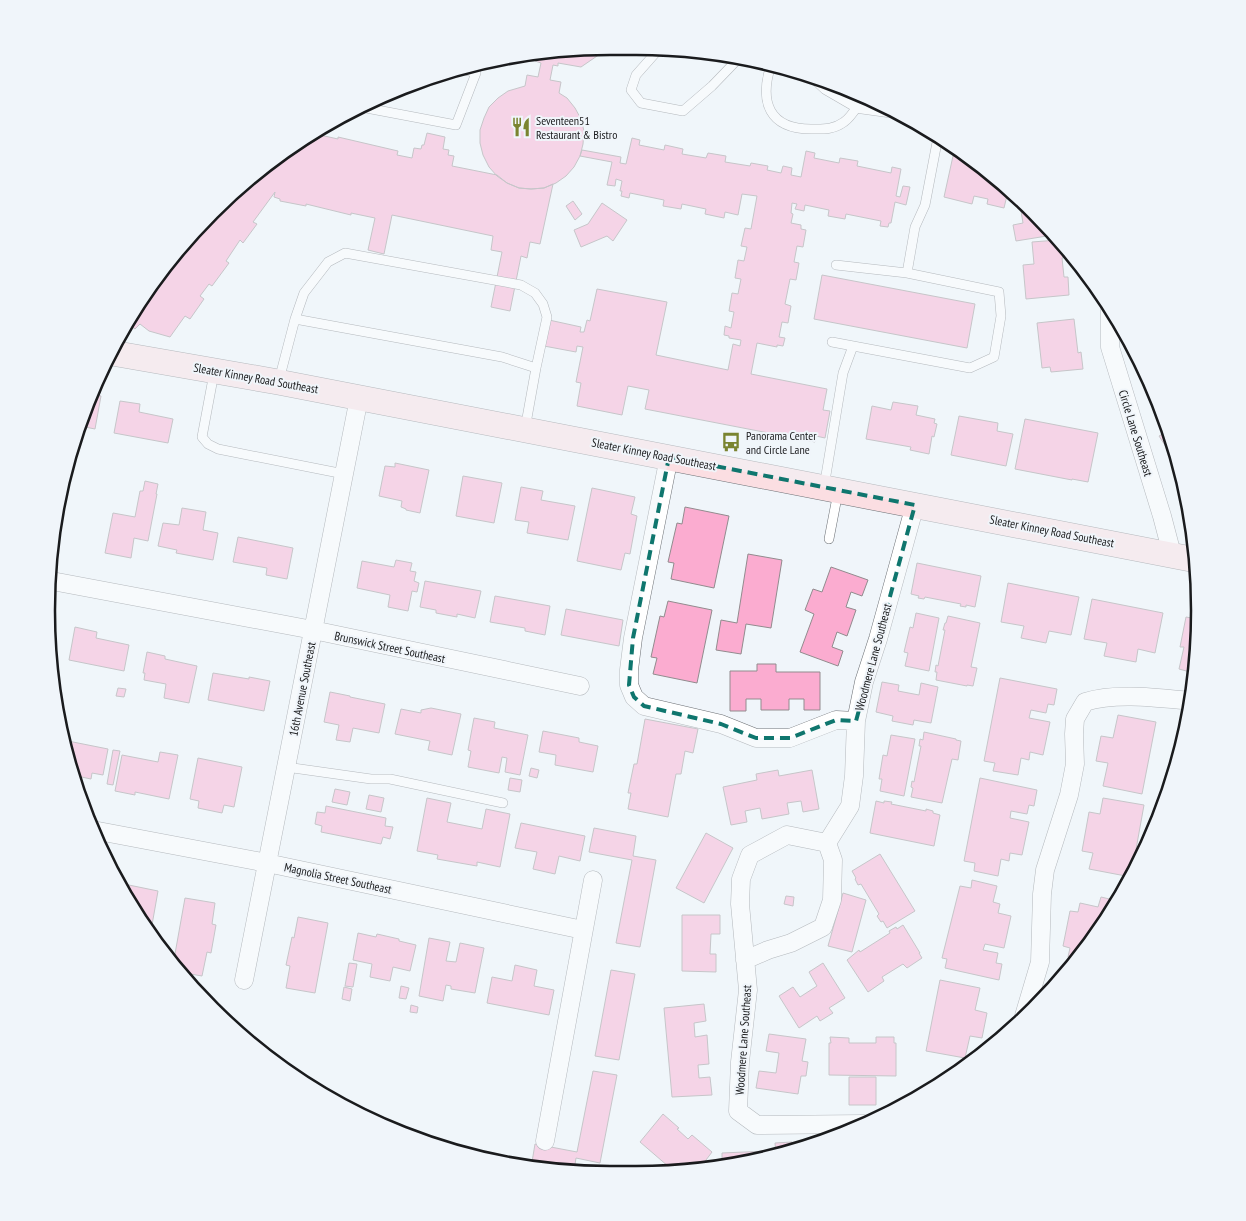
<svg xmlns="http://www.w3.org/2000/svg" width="1246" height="1221" viewBox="0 0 1246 1221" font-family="'PT Sans Narrow',sans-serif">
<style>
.building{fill:#fbacd0;stroke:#928b8e}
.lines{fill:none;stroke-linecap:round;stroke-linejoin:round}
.lane-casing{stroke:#6c7075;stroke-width:10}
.street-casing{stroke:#6c7075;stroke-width:19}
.secondary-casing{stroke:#6c7075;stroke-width:26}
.lane{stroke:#fff;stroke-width:9}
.street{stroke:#fff;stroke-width:18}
.secondary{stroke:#fbdee2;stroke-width:25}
.marked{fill:none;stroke:#0f766e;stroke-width:4;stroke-dasharray:10 6;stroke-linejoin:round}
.labels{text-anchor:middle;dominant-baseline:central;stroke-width:4;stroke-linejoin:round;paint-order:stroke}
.poi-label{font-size:12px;fill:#1a1b1d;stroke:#f0f5fa;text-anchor:start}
.street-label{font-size:12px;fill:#1a1b1d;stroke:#f0f5fa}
.rim{fill:none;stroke:#1a1b1d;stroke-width:2.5}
</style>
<rect width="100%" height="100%" fill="#f0f5fa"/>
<path class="building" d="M596 48 600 54 581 67 558 63V66L553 65 550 80 561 82 559 93 567 98 575 108 581 119 584 131 583 144 580 156 574 167 566 176 556 183 544 188 531 189 519 188 507 183 497 176 489 167 483 155 480 143V130L484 118 489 107 498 98 508 91 525 86 527 75 538 77 541 63 535 61V58L519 55Z
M314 132 320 133V135L338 139V137L398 151 397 155 412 158 414 148 421 149 422 145H424L427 133 445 137 443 149 449 150 448 155 454 156 452 166 497 175 507 183 519 188 531 189 544 188 553 184 540 244 530 242 527 258 521 256 510 311 491 307 502 252 491 250 493 236 392 215 384 254 368 250 375 218 351 213V215L306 204V206L280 201V199L274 197 275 192 253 222 257 224 243 243 240 240 226 261 229 263 212 286 209 284 200 296 204 299 190 319 185 316 170 337 149 331 140 324 135 329 127 323 141 297 211 212 297 142Z
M632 138 640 140 639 145 664 150 665 145 683 149 682 154 706 158 708 153 726 156 725 162 750 166 751 163 768 166 767 170 781 173 783 166 792 168 791 175 801 177 806 151 815 153 814 158 839 163 840 158 858 161 857 166 891 173 892 167 901 169 896 196 900 197 903 186 910 187 906 205 895 202 891 223H889L888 227 880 226 881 221 846 214 845 219 828 216 829 210 805 205 804 211 795 209 797 204 792 203 791 213 793 214 791 223 801 225V229L806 230 803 247 797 246 794 262 799 263 796 280 790 279 785 304 791 306 788 323 782 322 779 337 785 338 783 346 777 345V347L757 343 751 374 827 389 823 410 830 411 825 438 816 436 815 442 645 409 649 390 628 386 622 415 577 406 581 383 576 382 583 347 577 346 576 352 544 346 549 320 581 327 580 332H584L587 320 590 321 597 289 667 302 656 355 728 370 733 344 740 346 741 340 729 338V336L724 335 725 326 731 328 734 312 729 311 732 293 738 294 741 279 735 278 738 260 744 261 747 247 741 246 745 228 751 229 757 196 742 194 738 215 725 212 724 218 705 214 706 209 682 204 681 209 663 206 664 200 630 193 629 198 621 196 622 191H620L622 181 616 179 615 186 607 185 612 162 580 156 582 150 621 157 620 163 626 164Z
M953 156 971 160 1008 186 1009 187 1004 208 987 204 988 199 974 196 972 204 944 197Z
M1019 199 1053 235 1016 241 1013 225 1023 223Z
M573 201 582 214 575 220 566 206Z
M602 203 627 220 613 241 607 236 581 247 574 230 588 224Z
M1058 240 1066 249 1067 257 1062 258 1064 277H1068L1069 295 1026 299 1023 265 1034 264 1032 242Z
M822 275 975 304 967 348 814 319Z
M1074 319 1078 353 1081 352 1083 369 1051 372 1050 367 1042 368 1037 323Z
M89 394 101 396 95 429 80 426Z
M120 401 140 404 139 412 173 419 168 443 114 433Z
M893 402 918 406 916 415 935 419 934 423 937 424 934 437 932 436 929 454 910 450 911 447 866 439 872 406 891 410Z
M959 416 998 423 997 431 1013 434 1006 466 951 455Z
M1025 419 1098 433 1088 482 1072 479V480L1015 469Z
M1168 431 1175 450 1170 453 1159 436Z
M395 463 429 470 420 513 406 510V509L401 507 402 501 379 496 385 466 395 467Z
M463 476 502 483 494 523 456 516Z
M145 481 158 484 156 494H157L148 541 134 538 131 558 105 553 113 513 135 517 140 491H143Z
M521 487 543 491 541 500 575 506 568 540 527 533 529 522 515 520Z
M592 488 635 497 631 514 637 516 630 554 625 553 621 570 577 561Z
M57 502 64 504 57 542H54Z
M685 507 729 516 714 588 671 579 674 563 668 562 677 523 682 524Z
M182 508 206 512 203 530 218 533 213 560 176 553 177 550 158 546 163 523 179 525Z
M238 537 293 548 287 579 266 575 267 568 233 562Z
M748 554 782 560 771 628 746 624 741 654 716 650 721 620 737 623Z
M396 560 412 563 410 571 416 572 414 581 419 583 417 592 412 591 408 611 388 607 390 595 357 588 362 561 394 567Z
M917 563 981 576 975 607 966 605V607L960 606 961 604 925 597 924 599 918 598 919 596 911 594Z
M831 567 868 580 862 596 851 592 846 607 856 610 847 636 837 632 832 647 843 651 838 666 800 652 814 614 805 610 813 589 822 592Z
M425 581 481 591 475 618 457 614V617L436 613V610L420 607Z
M1008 583 1079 597 1071 635 1049 631 1046 643 1021 638 1024 626 1001 622Z
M495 596 550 606 545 635 525 631V628L490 622Z
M1092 599 1163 613 1155 653 1138 649 1136 662 1104 656 1107 643 1084 639Z
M668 601 712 610 697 683 653 674 657 658 651 657 660 616 664 617Z
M566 609 623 620 619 646 561 635Z
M916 613 939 618 929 671 905 666 908 653 904 652 910 627 913 628Z
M948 616 980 623 971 667 977 668 973 686 967 685V686L936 680 937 672H935L936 665 938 666 945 630H943L945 623H946Z
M1186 617 1197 619 1195 679 1189 678 1190 672 1179 669 1184 647H1180Z
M75 627 97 632 96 638 129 645 124 671 69 660Z
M49 629 51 630 48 649 47 647Z
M147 652 165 656V659L197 666 189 703 164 698 166 684 144 680 145 673H143Z
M757 664H776V672H820V710H804V699H789V710H761V699H746V711H730V671H757Z
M213 673 249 679V677L270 681 264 711 208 700Z
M1000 678 1057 689 1054 705 1048 704 1046 713 1031 710 1029 718 1050 722 1043 755 1030 752 1029 760 1021 758 1018 775 993 771 995 763 984 761Z
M882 682 899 685 898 691 919 695 921 683 938 687 931 723 914 720 913 725 892 721 893 716 876 712Z
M118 688 126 689 124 697 116 696Z
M330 692 350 696V697L385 704 379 733 353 728 350 742 336 740 339 725 324 722Z
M431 708 461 714 452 755 428 750 430 741 395 734 401 709 421 713V710Z
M1118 715 1156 722 1142 794 1103 786 1108 763 1096 761 1101 736 1113 738Z
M474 718 495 722 494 728 528 735 520 775 505 772 507 758 502 757 499 773 468 767 471 751 468 750Z
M645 719 698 729 693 753 685 751 681 774H676L668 817 628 809 631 793H628L634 764H637Z
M543 731 579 738V742L598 746 593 772 555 765 556 755 539 752Z
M924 732 956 739V740L961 741 958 760 952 759 942 803 911 797 913 788 911 787 912 781 914 782 921 746H919L920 739 923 740Z
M891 735 915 739 904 796 880 791 882 779H879L883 755 887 756Z
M63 740 108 749 103 775 92 773 91 779 72 775 66 757Z
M113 750 120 751 113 785 107 784Z
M160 752 178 755 169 799 135 792V795L115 791 122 755 158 762Z
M198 758 242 767 234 807 224 805 222 813 198 808 199 801 190 799Z
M531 768 539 770 537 778 529 776Z
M778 770 779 776 812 770 819 809 803 812 801 801 787 803 789 814 762 819 760 808 745 811 747 822 731 825 723 787 757 780 756 774Z
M510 778 522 780 520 792 508 790Z
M980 778 1037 790 1034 806 1029 805 1027 814 1011 811 1010 818 1029 822 1022 855 1010 853 1009 861 1001 859 998 876 974 871 975 863 964 861Z
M335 789 350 792 347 805 332 802Z
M369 795 384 798 381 812 366 809Z
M427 798 451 803 447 822 482 829 486 809 510 814 500 867 477 862V866L437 859 438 855 417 851Z
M1103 798 1144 805 1131 877 1089 869 1093 853 1082 851 1089 812 1100 814Z
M876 801 884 803V801L892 802 891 804 926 811V809L933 811V813L940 815 934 846 870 833Z
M326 806 386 818 385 826 393 827 390 839 383 837 381 844 321 832 322 826 315 824 317 812 325 813Z
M521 823 585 836 580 861 559 856 555 874 533 869 537 852 515 848Z
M594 828 636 836 633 856 656 860 640 947 616 943 632 860 589 852Z
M706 833 733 848 704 903 676 888Z
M880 854 915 911 887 928 883 921 881 922 877 916 879 914 861 884 858 885 855 879 856 878 852 871Z
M972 880 997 886 993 902 1000 904 998 913 1011 916 1004 948 985 944 983 950 998 953 996 963 1002 964 999 980 945 968 947 959 942 958 960 886 971 888Z
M119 883 158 891 152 925 144 924Z
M843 893 866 900 852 952 828 946Z
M786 896 794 897 793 906 784 904Z
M1101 897 1118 901 1076 959 1068 957 1070 948 1063 946 1070 911 1078 912 1080 903 1098 907Z
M185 898 215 903 212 924 216 925 211 953 207 952 202 976 179 972 173 965Z
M682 915H720V934H711L710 954H716V972L682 971Z
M298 917 328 923 315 993 286 988 290 966 286 965 292 937 294 938Z
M903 925 920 953H919L922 958 907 968 903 964 882 977 884 981 868 992 847 960 859 950 860 952 890 933 889 931 896 927 897 929Z
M358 933 376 937 377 934 399 939V941L416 945 410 971 393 967 390 981 370 977 372 964 353 960Z
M429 938 450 942 446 961 456 962 460 943 484 948 475 993 451 989V986L446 985 443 1001 419 996Z
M349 963 357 964 353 987 345 986Z
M823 963 845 998 829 1008 833 1013 820 1021 817 1016 799 1028 779 996 793 987 800 997 817 986 809 972Z
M515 965 537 970 534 986 554 990 549 1015 487 1003 492 977 512 981Z
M611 970 635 974 619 1060 595 1056Z
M940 980 980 988 975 1010 987 1013 982 1038 970 1036 965 1058 926 1051Z
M401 986 409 988 406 999 399 998Z
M344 987 352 989 350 1001 342 999Z
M704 1004 706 1021 694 1023 695 1037 707 1035 709 1064 698 1065 699 1078 710 1077 712 1095 672 1097 664 1008Z
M411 1005 418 1007 417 1013 410 1012Z
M769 1034 806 1039 802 1061 808 1062 806 1076H801L798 1094 756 1088 759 1071 776 1073 779 1053 766 1051Z
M830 1037 849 1038V1043H876V1037H894V1043H896V1076L829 1075V1043H831Z
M593 1071 617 1075 600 1163 576 1158 574 1171 537 1170 531 1168 535 1144 577 1152Z
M849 1077H876V1105H849Z
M663 1114 679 1128 677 1129 688 1139 692 1135 712 1152 703 1164 705 1166 703 1168 676 1173 640 1142Z
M792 1142V1151L776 1156 775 1143Z
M767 1151 768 1158 722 1165V1153Z"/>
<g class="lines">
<defs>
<path id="lane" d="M659 49 636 75 631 90 641 103 683 111 712 86 739 58
M771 65C759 102 769 129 811 129 823 129 833 130 844 122 850 118 855 110 859 104
M461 69 476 73
M361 107 456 125 476 73 473 65
M907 273 915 227 925 205 938 137
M295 319 304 293 328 262 345 253 521 285 535 293 543 304 547 317 536 368
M832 342 970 368 994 357 1001 316 999 292 907 273 836 265
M214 373 202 437 208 444 218 449 344 474
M279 380 295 319 502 357 536 368 525 429
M824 487 843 373 853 346
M829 539 838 492
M286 767 371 779H390L503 803"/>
<path id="street" d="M817 76 828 86 859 104 888 108
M1110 310V347L1162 516 1172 554
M669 457 633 638 629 670V685L634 697 644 706 721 724 756 738H790L836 720 856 721
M52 581 313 630 580 686
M93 830 267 863 583 930
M827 843 787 835 750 855 741 879 740 904 748 990 740 1062 738 1111 757 1125 864 1124
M827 843 850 806 854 776 856 721 864 682 878 639 915 505
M745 960 768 950 791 943 823 927 832 900 833 860 827 843
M244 980 359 398
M1024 1016 1040 962 1042 894 1045 870 1069 795 1075 764 1074 734 1075 719 1085 702C1116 692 1159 698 1191 701
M545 1141 593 880"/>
<path id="secondary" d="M112 353 278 382 1196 560"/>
</defs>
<use href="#lane" class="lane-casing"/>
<use href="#street" class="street-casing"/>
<use href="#secondary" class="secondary-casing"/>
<use href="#lane" class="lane"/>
<use href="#street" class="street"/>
<use href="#secondary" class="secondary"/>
</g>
<path d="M0 0H1246V1221H0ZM669 457 915 505 856 721 836 720 790 738H756L721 724 644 706 634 697 629 685 633 638Z" fill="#f0f5fa" fill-opacity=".55" fill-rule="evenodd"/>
<path class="marked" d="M669 457 915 505 856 721 836 720 790 738H756L721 724 644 706 634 697 629 685 633 638Z"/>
<defs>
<symbol id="restaurant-bare" viewBox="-9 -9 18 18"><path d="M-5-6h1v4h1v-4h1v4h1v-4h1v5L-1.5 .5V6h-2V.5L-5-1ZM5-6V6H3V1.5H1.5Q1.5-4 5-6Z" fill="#7a8430" stroke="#f0f5fa" stroke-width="2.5" paint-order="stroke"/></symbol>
<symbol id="bus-bare" viewBox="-9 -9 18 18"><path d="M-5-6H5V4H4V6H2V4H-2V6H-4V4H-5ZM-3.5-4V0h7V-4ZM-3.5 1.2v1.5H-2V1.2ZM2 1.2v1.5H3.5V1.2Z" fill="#7a8430" stroke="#f0f5fa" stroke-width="2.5" paint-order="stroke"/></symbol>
</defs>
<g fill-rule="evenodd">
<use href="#restaurant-bare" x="507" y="113" width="28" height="28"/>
<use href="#bus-bare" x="717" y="428" width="28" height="28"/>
</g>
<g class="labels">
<g class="poi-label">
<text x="536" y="120">Seventeen51<tspan x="536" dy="14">Restaurant &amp; Bistro</tspan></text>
<text x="746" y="435">Panorama Center<tspan x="746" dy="14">and Circle Lane</tspan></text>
</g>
<g class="street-label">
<text transform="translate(256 378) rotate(10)">Sleater Kinney Road Southeast</text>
<text transform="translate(1136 433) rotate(73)">Circle Lane Southeast</text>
<text transform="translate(654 454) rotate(11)">Sleater Kinney Road Southeast</text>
<text transform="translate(1052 531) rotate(11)">Sleater Kinney Road Southeast</text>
<text transform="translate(390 647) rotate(12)">Brunswick Street Southeast</text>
<text transform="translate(873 657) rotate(-75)">Woodmere Lane Southeast</text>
<text transform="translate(302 689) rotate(-79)">16th Avenue Southeast</text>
<text transform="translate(338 878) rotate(12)">Magnolia Street Southeast</text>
<text transform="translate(743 1040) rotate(-86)">Woodmere Lane Southeast</text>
</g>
</g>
<path d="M0 0H1246V1221H0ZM610 55H636A555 555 0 0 1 1191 610V611A555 555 0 0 1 636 1166H610A555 555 0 0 1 55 611V610A555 555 0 0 1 610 55Z" fill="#f0f5fa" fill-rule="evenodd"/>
<path class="rim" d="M610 55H636A555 555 0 0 1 1191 610V611A555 555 0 0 1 636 1166H610A555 555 0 0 1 55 611V610A555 555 0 0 1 610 55Z"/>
</svg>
